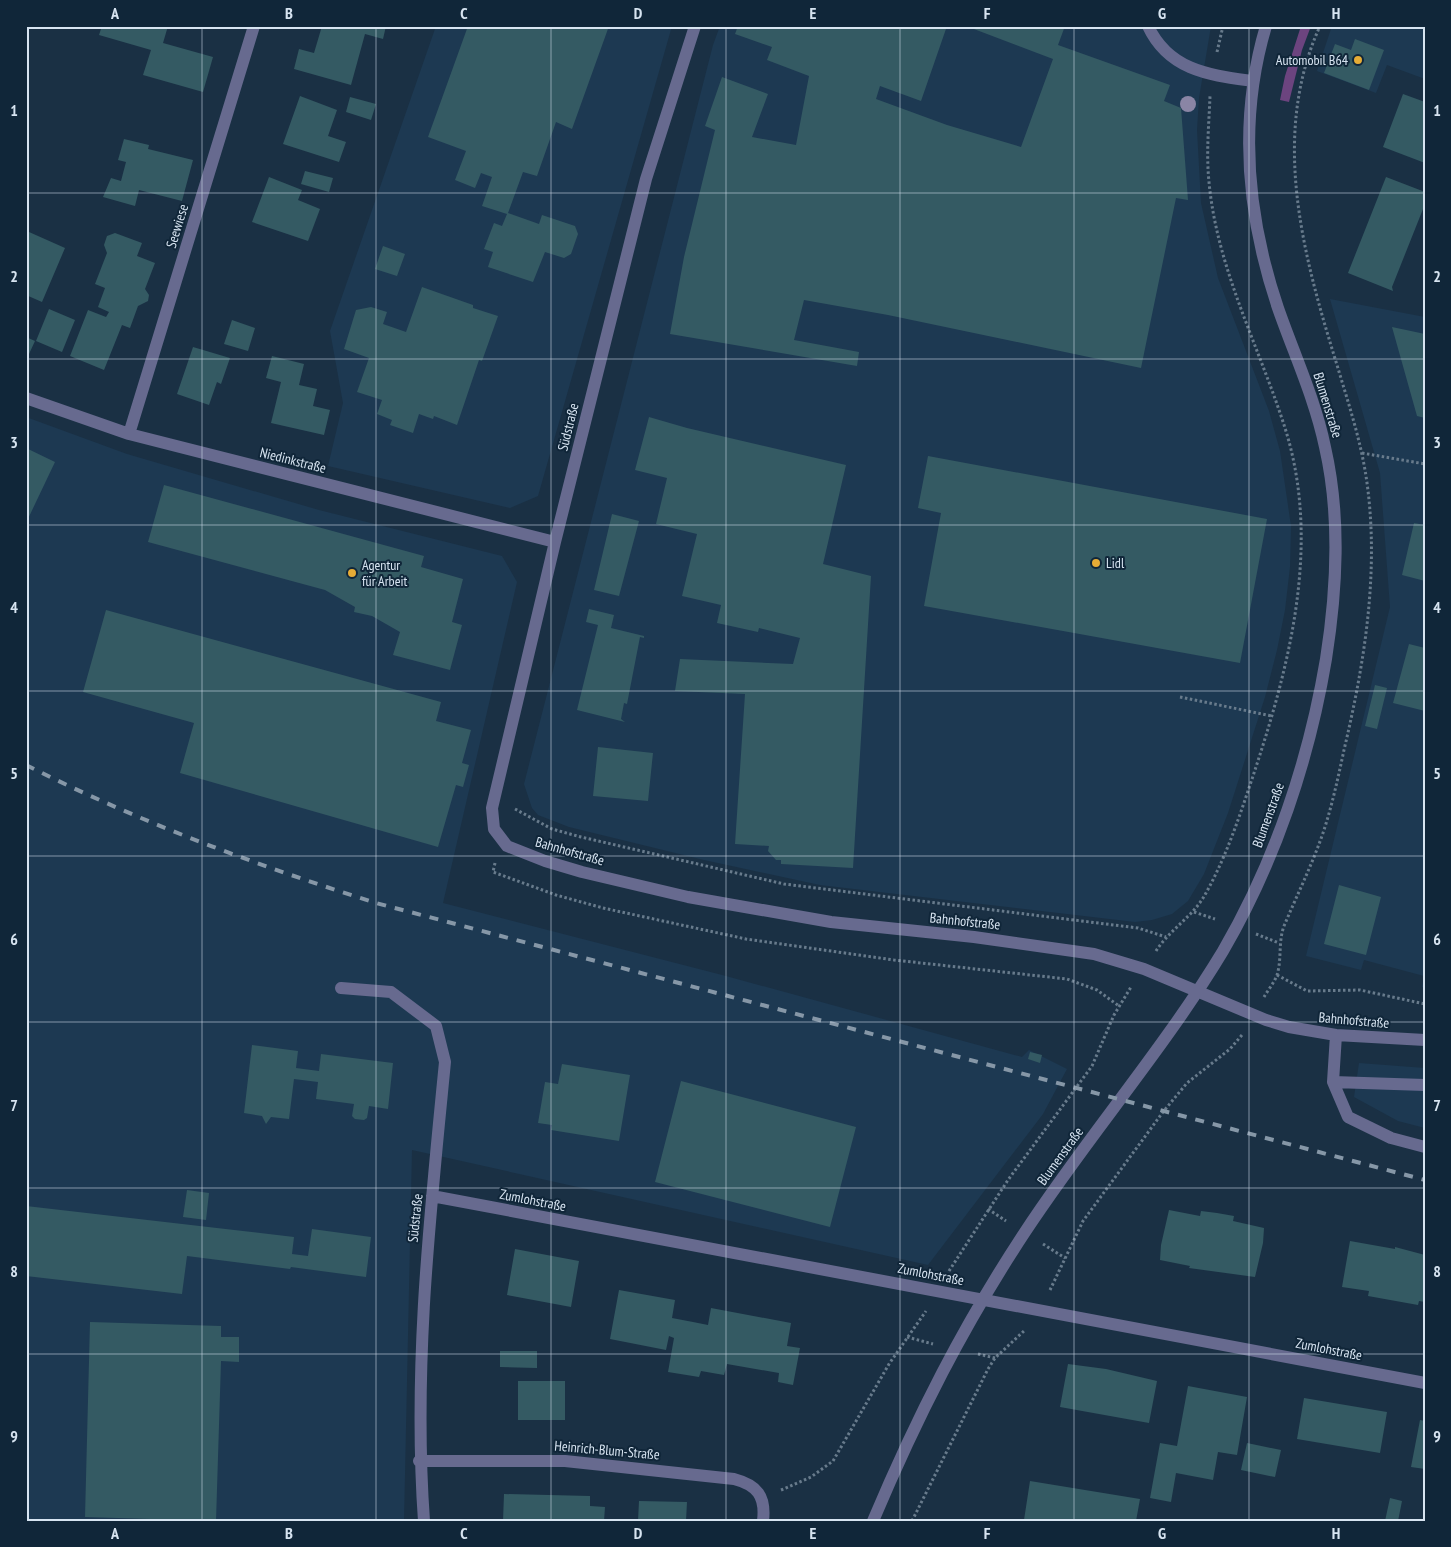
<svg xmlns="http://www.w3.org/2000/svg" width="1451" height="1547" viewBox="0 0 1451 1547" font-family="'PT Sans Narrow',sans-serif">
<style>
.built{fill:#1d3952}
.green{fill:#6c447f}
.building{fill:#345a63}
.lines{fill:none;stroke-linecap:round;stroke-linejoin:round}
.path{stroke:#687b8c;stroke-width:3;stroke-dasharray:2.5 2.5;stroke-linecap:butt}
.minor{stroke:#676a8f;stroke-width:12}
.rail{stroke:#8697a7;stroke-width:4;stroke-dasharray:9 9;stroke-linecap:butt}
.tree{fill:#8a85a5}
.grid{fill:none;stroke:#d7e4f1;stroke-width:1;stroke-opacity:0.55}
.poi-dot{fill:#e6ac36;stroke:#102639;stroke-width:2}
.labels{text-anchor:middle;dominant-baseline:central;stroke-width:4;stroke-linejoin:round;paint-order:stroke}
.poi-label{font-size:14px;fill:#d7e4f1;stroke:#102639;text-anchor:start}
.street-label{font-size:14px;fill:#d7e4f1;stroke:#102639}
.neatline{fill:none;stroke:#d7e4f1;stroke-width:2}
.grid-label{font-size:16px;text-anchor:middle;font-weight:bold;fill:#d7e4f1}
</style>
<rect width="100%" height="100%" fill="#1a3044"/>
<path class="built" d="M436 26H672L538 496 510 508 328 466 343 403 330 331Z
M720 26H1211L1199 98 1197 130 1201 203 1218 278 1269 411 1280 451 1291 526 1290 567 1285 610 1277 650 1265 697 1228 813 1204 874 1188 901 1172 914 1152 920 1135 922 820 885 704 860 569 827 538 815 532 808 524 784 713 45Z
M1332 26H1425V79L1387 65 1376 93 1317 71Z
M1330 299 1425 317V988L1422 987 1424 976 1364 960 1361 970 1306 956 1390 607 1380 473Z
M26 417 127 454 319 510 502 556 517 582 443 903 726 976 1022 1057 1029 1050 1067 1069 1043 1114 928 1265 412 1150 404 1521H26Z
M1359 1063 1425 1068V1128L1398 1121 1354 1097Z"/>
<path class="green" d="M1301 26H1311L1302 50 1289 102 1280 100 1285 76Z"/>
<path class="building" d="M102 26H168L163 43 213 57 203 92 143 75 151 50 99 35Z
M322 26H386L383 39 365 34 351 85 294 69 299 49 314 53Z
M468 26H609L572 129 556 122 537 176 523 172 508 213 539 224 542 215 575 226 578 234 571 254 564 258 545 252 533 282 488 267 493 252 484 249 494 223 502 226 507 214 482 206 492 177 481 173 475 188 455 180 466 151 428 137Z
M738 26H947L921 101 880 86 876 99 947 125 1021 147 1053 59 966 26H1065L1058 45 1170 85 1164 101 1181 108 1188 200 1176 198 1141 368 888 315 804 300 794 340 859 352 857 366 670 334 684 257 715 130 705 126 722 77 768 94 752 137 796 145 809 76 767 60 772 47 735 34Z
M1355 39 1384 50 1369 90 1324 73 1335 44 1351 50Z
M1403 94 1425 102V163L1383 147Z
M300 96 337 110 328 136 346 142 339 162 283 144Z
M350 97 376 104 371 120 346 112Z
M124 139 149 145 148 149 193 160 182 201 139 190 135 206 103 197 111 178 121 181 126 162 118 160Z
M305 171 333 178 329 192 301 184Z
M269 177 302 190 298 200 320 209 308 241 252 222Z
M1386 177 1425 192V204L1392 287 1393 291 1348 273Z
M29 232 65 248 42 302 26 295V238Z
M115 233 142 243 137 256 155 263 145 289 149 295 148 301 138 306 130 328 122 325 104 370 70 356 88 310 106 317 109 312 98 307 105 288 95 284 107 253 104 245 107 236Z
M383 246 405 254 397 276 375 269Z
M422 287 473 305V308L498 316 482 361 479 360 457 425 434 416 433 419 419 414 413 433 390 425 392 420 377 414 382 400 357 392 369 358 344 349 356 310 371 307 387 312 383 324 406 332Z
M49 309 75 320 62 352 36 341Z
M232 320 255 328 248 351 224 344Z
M1392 327 1425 334V418L1417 416Z
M26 337 35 341 29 354 26 352Z
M193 347 230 358 221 384 217 382 209 405 177 394Z
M272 356 304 364 299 385 317 389 313 406 330 410 324 435 271 423 281 382 266 378Z
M649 417 687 428 846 465 823 564 871 576 853 868 781 864V860H776L768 851 769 846 735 844 745 694 675 691 680 659 793 664 800 638 759 628 758 632 717 623 721 605 682 596 697 534 656 524 667 478 635 470Z
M26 448 55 462 26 523Z
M928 456 1267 519 1240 663 924 606 941 513 918 508Z
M164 485 424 556 421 567 463 579 452 622 462 625 450 670 393 655 400 632 372 616 354 612 355 607 325 590 148 542Z
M612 514 639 521 619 596 594 590Z
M1414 523 1425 525V581L1402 575Z
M589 609 614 615 611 628 644 636V638L640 637 627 704 624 703 621 719 625 722 577 710 598 625 586 622Z
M106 610 441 702 436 721 471 730 462 763 469 765 463 787 456 785 438 847 180 773 194 723 83 692Z
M1409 644 1425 648V711L1393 703Z
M1375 685 1387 688 1377 729 1365 726Z
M598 747 653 753 648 801 593 796Z
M1339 885 1381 897 1366 955 1324 944Z
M252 1045 298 1051 296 1068 319 1071 321 1054 393 1063 388 1109 369 1106 367 1118 364 1120 355 1119 352 1116 354 1104 316 1099 318 1082 294 1079 289 1119 271 1117 266 1124 262 1116 244 1113Z
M1030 1052 1042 1055 1040 1063 1028 1059Z
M562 1064 630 1075 619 1141 551 1130 552 1125 538 1123 545 1082 558 1084Z
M681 1081 856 1127 830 1227 655 1182Z
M187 1190 209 1193 206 1220 183 1217Z
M26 1206 294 1237 292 1254 308 1256 312 1229 371 1237 366 1277 291 1267 290 1269 187 1256 182 1294 26 1276Z
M1169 1210 1200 1216 1201 1211 1217 1213 1234 1216 1233 1221 1264 1228 1263 1243 1255 1277 1189 1268 1190 1266 1160 1260 1161 1245Z
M1350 1241 1395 1249V1247L1425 1255V1302L1419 1301 1418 1305 1368 1296 1369 1291 1342 1287Z
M515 1249 579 1261 571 1307 507 1295Z
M619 1290 675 1300 672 1318 693 1322 708 1325 711 1308 791 1323 787 1346 800 1348 793 1385 778 1382 779 1373 727 1364 724 1375 701 1371 699 1377 668 1372 674 1338 669 1336 666 1350 610 1339Z
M90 1322 221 1326V1337H239V1362L221 1361 216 1521 85 1517Z
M500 1351H537V1368L500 1367Z
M1068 1364 1106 1369 1157 1381 1149 1423 1060 1407Z
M518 1381H565V1420H518Z
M1188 1386 1247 1397 1237 1455 1218 1452 1213 1480 1176 1473 1171 1502 1150 1498 1160 1443 1177 1446Z
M1304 1398 1387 1412 1380 1453 1297 1439Z
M1420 1420 1425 1421V1469L1411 1467Z
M1247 1443 1281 1450 1275 1477 1241 1470Z
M1030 1481 1140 1499 1136 1521 1024 1520Z
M504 1494 590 1496V1506L605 1507 604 1521H503Z
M1390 1498 1402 1501 1398 1521H1385Z
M639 1501 687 1502 686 1521H638Z"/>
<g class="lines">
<path class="path" d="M1217 52 1223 26
M1362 453 1425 464
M1180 697 1272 716
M515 809 552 829 581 837 784 884 1138 928 1166 937
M495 863 493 872 556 895 603 908 746 939 894 960 1067 979 1097 990 1119 1006
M1194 912 1215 919
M1256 934 1279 943
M1156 951C1170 929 1194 916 1206 893 1226 857 1239 818 1252 779 1289 668 1322 545 1285 428 1259 346 1217 269 1209 182 1206 153 1209 124 1210 96
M1277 975 1307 991 1360 990 1425 1004
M1264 997C1268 990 1274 983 1277 975 1282 959 1278 942 1284 926 1297 895 1312 865 1323 833 1332 806 1338 778 1344 750 1365 661 1380 568 1366 476 1360 438 1348 402 1337 365 1303 255 1270 136 1320 26
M988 1209 1006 1221
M1043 1244 1065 1258
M949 1271 1008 1180 1092 1066 1114 1015 1131 987
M1050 1290 1083 1221 1163 1112 1187 1083 1230 1049 1242 1035
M907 1337 933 1344
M978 1354 995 1358
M781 1490 811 1477 833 1461 889 1364 926 1311
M912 1521 988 1369 995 1358 1025 1330"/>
<path class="minor" d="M695 26 646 179 555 542 492 808 494 829 507 846 545 861 582 872 688 897 831 922 974 937 1094 954 1144 969 1266 1020 1289 1027 1336 1035 1425 1040
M1148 26C1169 71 1210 75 1253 81
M26 398 129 434 555 542
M129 434 254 26
M341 988 391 992 436 1026 445 1062C430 1215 413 1367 424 1521
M1336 1035 1333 1082 1348 1117 1391 1138 1425 1147
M1333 1082 1425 1085
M432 1196 1425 1383
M419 1461H565L734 1479C757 1485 766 1496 763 1521
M873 1521C917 1417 963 1326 1025 1232 1088 1136 1164 1049 1223 951 1275 862 1309 760 1326 659 1337 589 1341 517 1325 447 1315 399 1294 354 1278 308 1247 216 1238 120 1266 26"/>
<path class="rail" d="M26 765C139 822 256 865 376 903L1425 1180"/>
</g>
<circle class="tree" cx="1188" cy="104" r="8"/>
<path class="grid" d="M202 26V1521M376 26V1521M551 26V1521M726 26V1521M900 26V1521M1074 26V1521M1249 26V1521M26 193H1425M26 359H1425M26 525H1425M26 691H1425M26 856H1425M26 1022H1425M26 1188H1425M26 1354H1425"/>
<g class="poi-dot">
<circle cx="1358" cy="60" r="5"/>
<circle cx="1096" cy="563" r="5"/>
<circle cx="352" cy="573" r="5"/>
</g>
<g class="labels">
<g class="poi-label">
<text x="1348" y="60" text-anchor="end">Automobil B64</text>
<text x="1106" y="563">Lidl</text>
<text x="362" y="565">Agentur<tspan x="362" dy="16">für Arbeit</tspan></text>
</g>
<g class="street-label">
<text transform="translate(177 226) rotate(-73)">Seewiese</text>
<text transform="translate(1328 405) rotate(73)">Blumenstraße</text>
<text transform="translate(568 427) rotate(-76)">Südstraße</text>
<text transform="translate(293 460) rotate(14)">Niedinkstraße</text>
<text transform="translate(1268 815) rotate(-70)">Blumenstraße</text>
<text transform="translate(570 851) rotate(16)">Bahnhofstraße</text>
<text transform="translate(965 921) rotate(6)">Bahnhofstraße</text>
<text transform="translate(1354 1020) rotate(5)">Bahnhofstraße</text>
<text transform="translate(1060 1156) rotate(-54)">Blumenstraße</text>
<text transform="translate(533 1200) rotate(11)">Zumlohstraße</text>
<text transform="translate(415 1218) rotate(-84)">Südstraße</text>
<text transform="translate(931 1274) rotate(11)">Zumlohstraße</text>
<text transform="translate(1329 1349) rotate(11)">Zumlohstraße</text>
<text transform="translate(607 1450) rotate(5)">Heinrich-Blum-Straße</text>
</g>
</g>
<rect width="1451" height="1547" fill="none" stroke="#102639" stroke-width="55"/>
<rect x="28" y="28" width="1396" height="1492" class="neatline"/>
<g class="grid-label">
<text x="115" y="19">A</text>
<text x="289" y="19">B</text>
<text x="464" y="19">C</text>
<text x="638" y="19">D</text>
<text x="813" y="19">E</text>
<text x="987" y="19">F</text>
<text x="1162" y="19">G</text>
<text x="1336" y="19">H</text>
<text x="14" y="116">1</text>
<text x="1437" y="116">1</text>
<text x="14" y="282">2</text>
<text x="1437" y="282">2</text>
<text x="14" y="448">3</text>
<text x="1437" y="448">3</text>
<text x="14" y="613">4</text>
<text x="1437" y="613">4</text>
<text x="14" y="779">5</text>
<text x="1437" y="779">5</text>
<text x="14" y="945">6</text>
<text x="1437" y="945">6</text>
<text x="14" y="1111">7</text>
<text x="1437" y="1111">7</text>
<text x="14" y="1277">8</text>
<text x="1437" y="1277">8</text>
<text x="14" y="1442">9</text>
<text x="1437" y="1442">9</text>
<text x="115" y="1539">A</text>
<text x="289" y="1539">B</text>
<text x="464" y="1539">C</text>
<text x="638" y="1539">D</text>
<text x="813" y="1539">E</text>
<text x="987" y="1539">F</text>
<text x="1162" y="1539">G</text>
<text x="1336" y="1539">H</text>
</g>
</svg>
